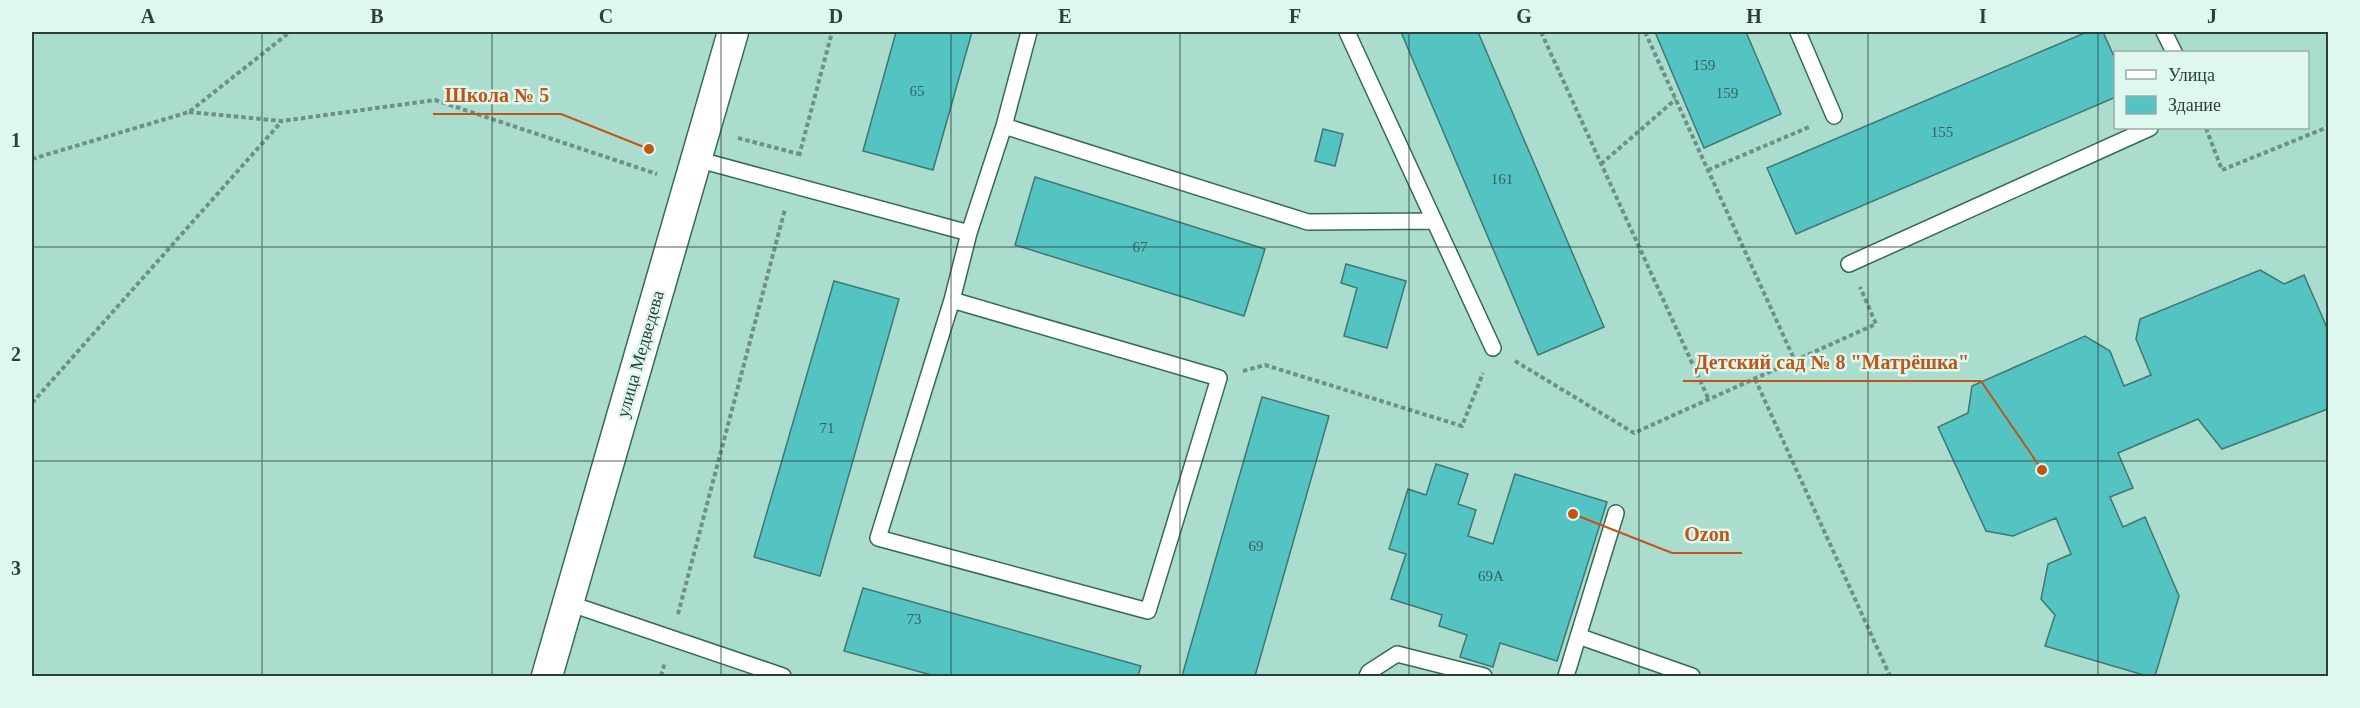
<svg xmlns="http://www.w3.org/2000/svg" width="2360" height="708" viewBox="0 0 2360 708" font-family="Georgia,serif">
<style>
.building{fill:#54c4c2;stroke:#407674;stroke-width:1.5}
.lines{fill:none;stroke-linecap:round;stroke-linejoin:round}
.service-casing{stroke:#38685a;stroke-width:18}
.minor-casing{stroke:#38685a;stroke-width:33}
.path{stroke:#6d9186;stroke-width:4;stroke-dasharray:4.5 3;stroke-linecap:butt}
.service{stroke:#fff;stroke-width:15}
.minor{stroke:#fff;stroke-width:30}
.grid{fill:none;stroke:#2c403a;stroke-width:1.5;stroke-opacity:0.55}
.labels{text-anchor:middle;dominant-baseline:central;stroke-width:5;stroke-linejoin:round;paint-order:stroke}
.number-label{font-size:15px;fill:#36615c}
.street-label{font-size:18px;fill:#2c403a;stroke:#def8ef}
.leader{fill:none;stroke:#c25415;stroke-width:2}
.callout-dot{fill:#c25415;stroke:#def8ef;stroke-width:2}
.callout-label{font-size:20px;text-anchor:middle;font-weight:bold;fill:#c25415;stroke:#def8ef;stroke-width:5;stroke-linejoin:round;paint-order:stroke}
.neatline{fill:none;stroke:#2c403a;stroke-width:2}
.grid-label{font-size:20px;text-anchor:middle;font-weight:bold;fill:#2c403a}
</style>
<rect width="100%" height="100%" fill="#aaddcd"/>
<path class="building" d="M896 32H972L933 170 863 151Z
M1401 32H1478L1604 327 1538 355Z
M1655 32H1746L1781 114 1704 148Z
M2087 32H2103L2116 61V97L1796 234 1767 168Z
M1323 129 1343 134 1335 166 1315 161Z
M1035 177 1265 249 1244 316 1015 245Z
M1346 264 1406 281 1387 348 1344 336 1357 288 1341 283Z
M2260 270 2284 284 2304 275 2328 330V409L2222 449 2198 419 2118 453 2133 488 2110 497 2123 527 2145 517 2179 596 2155 676H2147L2045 646 2055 615 2041 599 2048 564 2071 554 2056 518 2013 536 1986 531 1938 427 1968 413 1972 386 2085 336 2110 351 2124 386 2151 375 2136 339 2140 319Z
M834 281 899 299 820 576 754 557Z
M1262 397 1329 416 1255 676H1182Z
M1436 464 1468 474 1458 504 1476 510 1468 536 1493 544 1515 474 1607 502 1557 661 1500 643 1493 667 1460 657 1467 635 1439 626 1442 615 1391 599 1406 554 1389 549 1408 489 1426 495Z
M863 588 1141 666 1138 676H935L844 651Z"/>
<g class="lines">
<defs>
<path id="service" d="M1347 32 1493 348
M1798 32 1834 116
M2164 32 2174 52
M1004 126 1308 222 1433 221
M696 159 969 233
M1849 264 2150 128
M952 300 1219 378 1148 611 878 538 952 300 969 233 1004 126 1029 32
M568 603 783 676
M1578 636 1692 676
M1367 676 1369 672 1397 654 1484 676
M1566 676 1616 513"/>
<path id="minor" d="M547 676 733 32"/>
</defs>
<use href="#service" class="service-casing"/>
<use href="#minor" class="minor-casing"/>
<path class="path" d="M1541 32 1709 400
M1645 32 1795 361
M189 112 282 121 435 100 657 174
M2206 128 2222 170 2328 127
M738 138 799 154
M799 156 832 32
M32 159 189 112 290 32
M1601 164 1676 99
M1708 170 1809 127
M1515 361 1634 433 1876 324 1860 287
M1243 371 1265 365 1462 426 1483 373
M1755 379 1890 676
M32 403 282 121
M678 614 785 209
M661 676 665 662"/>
<use href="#service" class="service"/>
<use href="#minor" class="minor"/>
</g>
<path class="grid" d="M262 32V676M492 32V676M721 32V676M951 32V676M1180 32V676M1409 32V676M1639 32V676M1868 32V676M2098 32V676M32 247H2328M32 461H2328"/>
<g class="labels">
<g class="number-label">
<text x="1704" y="65">159</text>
<text x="917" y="91">65</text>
<text x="1727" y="93">159</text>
<text x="1942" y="132">155</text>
<text x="1502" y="179">161</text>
<text x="1140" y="247">67</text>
<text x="827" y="428">71</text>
<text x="1256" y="546">69</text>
<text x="1491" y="576">69А</text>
<text x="914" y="619">73</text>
</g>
<g class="street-label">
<text transform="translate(640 354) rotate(-74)">улица Медведева</text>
</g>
</g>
<path class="leader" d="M649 149L561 114H433M2042 470L1981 381H1683M1573 514L1672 553H1742"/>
<g class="callout-dot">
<circle cx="649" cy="149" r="6"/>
<circle cx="2042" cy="470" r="6"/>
<circle cx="1573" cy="514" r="6"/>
</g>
<g class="callout-label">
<text x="497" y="102">Школа № 5</text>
<text x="1832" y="369">Детский сад № 8 "Матрёшка"</text>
<text x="1707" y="541">Ozon</text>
</g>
<rect width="2360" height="708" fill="none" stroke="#def8ef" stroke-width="66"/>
<rect x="2114" y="51" width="195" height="78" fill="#def8ef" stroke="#97aea7" stroke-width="1.5"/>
<rect x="2126" y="70" width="30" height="9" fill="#ffffff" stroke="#97aea7" stroke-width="1.5"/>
<text x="2168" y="81" font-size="18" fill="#2c403a">Улица</text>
<rect x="2126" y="96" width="30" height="18" fill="#54c4c2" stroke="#97aea7" stroke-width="1.5"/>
<text x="2168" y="111" font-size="18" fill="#2c403a">Здание</text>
<rect x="33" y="33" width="2294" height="642" class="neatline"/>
<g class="grid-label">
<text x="148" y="23">A</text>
<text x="377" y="23">B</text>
<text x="606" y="23">C</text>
<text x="836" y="23">D</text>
<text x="1065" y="23">E</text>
<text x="1295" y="23">F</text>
<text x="1524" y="23">G</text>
<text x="1754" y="23">H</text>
<text x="1983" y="23">I</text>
<text x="2212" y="23">J</text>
<text x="16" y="147">1</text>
<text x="16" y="361">2</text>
<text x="16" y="575">3</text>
</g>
</svg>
